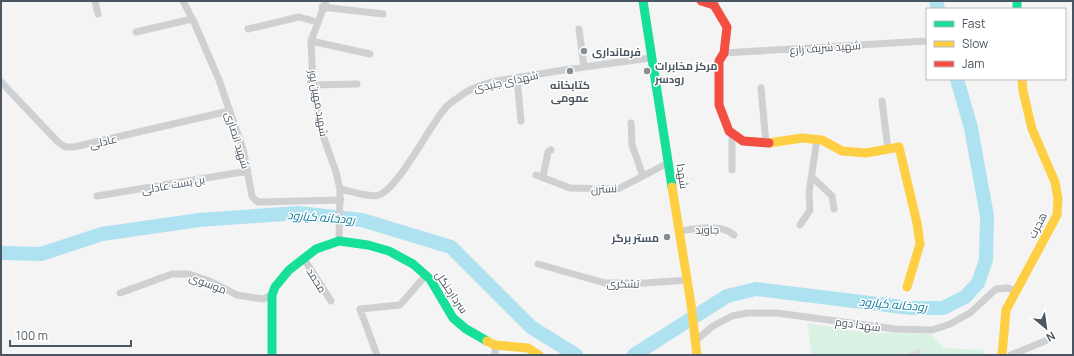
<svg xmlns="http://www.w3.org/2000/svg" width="1074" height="356" viewBox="0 0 1074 356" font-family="Manrope,Cairo,sans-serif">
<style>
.green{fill:#d9f2e3}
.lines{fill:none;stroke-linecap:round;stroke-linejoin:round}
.river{stroke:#aee2f0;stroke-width:14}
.building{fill:#ddddde}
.street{stroke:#ced0d2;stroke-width:7}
.fast{stroke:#16e098;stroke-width:9}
.slow{stroke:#ffcf43;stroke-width:9}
.jam{stroke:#f24e42;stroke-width:9}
.poi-dot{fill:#868d94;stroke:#fff;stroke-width:1.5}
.labels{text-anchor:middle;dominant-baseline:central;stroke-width:3;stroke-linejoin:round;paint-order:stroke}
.street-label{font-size:11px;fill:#4a5661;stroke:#fff}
.poi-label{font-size:11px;font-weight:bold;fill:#4a5661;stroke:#fff;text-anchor:start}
.water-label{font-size:12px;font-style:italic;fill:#0c7c9b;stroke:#fff}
</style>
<rect width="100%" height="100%" fill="#f4f4f4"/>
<path class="green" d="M807 323 860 332 931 334 944 348 984 350 985 355H812Z"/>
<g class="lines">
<path class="river" d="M936 1 938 9
M1 253 41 254 102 234 199 220 298 213 362 220 451 247 531 327 576 355
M634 355 727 296 756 289 911 308H943L965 297 978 283 986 260 987 216 971 128 957 79"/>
</g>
<path class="building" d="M919 349 922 355H905Z"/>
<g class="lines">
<path class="street" d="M95 1 98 14
M183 1 194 22 219 80 243 149 252 196 255 200 259 202 341 200
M326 1 311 41 313 85 321 130 336 172 340 189 339 241
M322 7 383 14
M248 29 299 17 317 22
M579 29 584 67
M136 32 192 19
M311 41 370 54
M724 53 926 41
M517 78 521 121
M1 82 58 142 65 147H74L229 111
M313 85 357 84
M761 88 766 143
M882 101 888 149
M631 123 632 145 643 176
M732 170V133
M536 175 570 188 618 189 668 163
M543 177 548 152 551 150
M812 177 832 196 834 209
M340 189C350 191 370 198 379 195 399 188 430 124 447 106 450 103 455 100 459 97 479 81 509 79 534 75 573 68 612 63 651 58
M97 196 248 171
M800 225 810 210 809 193 817 139
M679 231C696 229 720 223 734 235
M304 259 331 301
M538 264 605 283H646L687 280
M120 293 172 274H189L212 282 237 295 263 299 272 295
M695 341 713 326 732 316 748 313H777L895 329 932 330 950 324 970 313 996 289 1008 288 1015 291
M377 355 360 309 400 305 426 275
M495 355V345
M1011 355 1045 341"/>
<path class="fast" d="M643 1 672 187
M1017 1V9
M272 355V295L275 287 289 270 316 249 339 241 368 245 389 251 413 264 430 279 453 318 466 329 487 341"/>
<path class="slow" d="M769 143 802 138 822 140 842 151 866 153 899 147 917 223 920 244 907 287
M672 187 691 304 697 355
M487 341 495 345 528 348 539 355
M1002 355 1006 310 1057 215 1058 199 1055 182 1032 129 1023 91 1022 79"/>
<path class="jam" d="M701 1 714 5 727 27 724 53 719 61V105L729 131 743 141 769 143"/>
</g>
<g class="poi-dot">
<circle cx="584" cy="51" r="4"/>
<circle cx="570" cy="71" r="4"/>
<circle cx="647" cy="71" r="4"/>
<circle cx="667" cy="237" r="4"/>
</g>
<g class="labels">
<g class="street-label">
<text transform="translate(825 47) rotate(-4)">شهید شریف زارع</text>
<text transform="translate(506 81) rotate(-12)">شهدای جنیدی</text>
<text transform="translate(319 103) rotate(80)">شهید مهین پور</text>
<text transform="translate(238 140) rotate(73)">شهید انصاری</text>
<text transform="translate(103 141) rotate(-13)">عادلی</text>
<text transform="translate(683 176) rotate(81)">شهدا</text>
<text transform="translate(173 184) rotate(-10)">بن بست عادلی</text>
<text transform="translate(604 188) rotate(-2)">نسترن</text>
<text transform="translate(1037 225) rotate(-63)">هجرت</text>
<text transform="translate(707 229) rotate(-1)">جاوید</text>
<text transform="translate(317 280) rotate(58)">محمد</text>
<text transform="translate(208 283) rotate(21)">موسوی</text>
<text transform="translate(623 283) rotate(1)">تشکری</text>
<text transform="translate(452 292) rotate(56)">سردارجنگل</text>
<text transform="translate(858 324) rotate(8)">شهدا دوم</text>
</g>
<g class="poi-label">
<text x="592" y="51">فرماندارى</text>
<text x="655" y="65">مرکز مخابرات<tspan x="655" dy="13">رودسر</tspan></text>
<text x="570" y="84" text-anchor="middle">کتابخانه<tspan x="570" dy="13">عمومى</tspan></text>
<text x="659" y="237" text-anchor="end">مستر برگر</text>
</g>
<g class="water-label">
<text transform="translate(321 217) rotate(4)">رودخانه کیارود</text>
<text transform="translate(893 304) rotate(5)">رودخانه کیارود</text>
</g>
</g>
<rect width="1074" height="356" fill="none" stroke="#4a5661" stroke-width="4"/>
<rect x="926" y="8" width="140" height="72" fill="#ffffff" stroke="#b7bbc0"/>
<rect x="934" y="21" width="20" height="6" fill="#16e098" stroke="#b7bbc0"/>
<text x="962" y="28" font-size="12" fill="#4a5661">Fast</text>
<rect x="934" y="41" width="20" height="6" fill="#ffcf43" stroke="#b7bbc0"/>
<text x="962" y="48" font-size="12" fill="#4a5661">Slow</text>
<rect x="934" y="61" width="20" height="6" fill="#f24e42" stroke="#b7bbc0"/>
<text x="962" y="68" font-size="12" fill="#4a5661">Jam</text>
<g transform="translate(1046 328) rotate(151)" stroke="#ffffff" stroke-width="3" paint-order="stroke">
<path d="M0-3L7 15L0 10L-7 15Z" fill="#4a5661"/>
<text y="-6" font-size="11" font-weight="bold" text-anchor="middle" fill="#4a5661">N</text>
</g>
<path d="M10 340v6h121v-6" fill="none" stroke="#4a5661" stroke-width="2"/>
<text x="16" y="340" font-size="12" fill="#4a5661" stroke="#ffffff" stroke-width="3" paint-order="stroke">100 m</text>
</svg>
